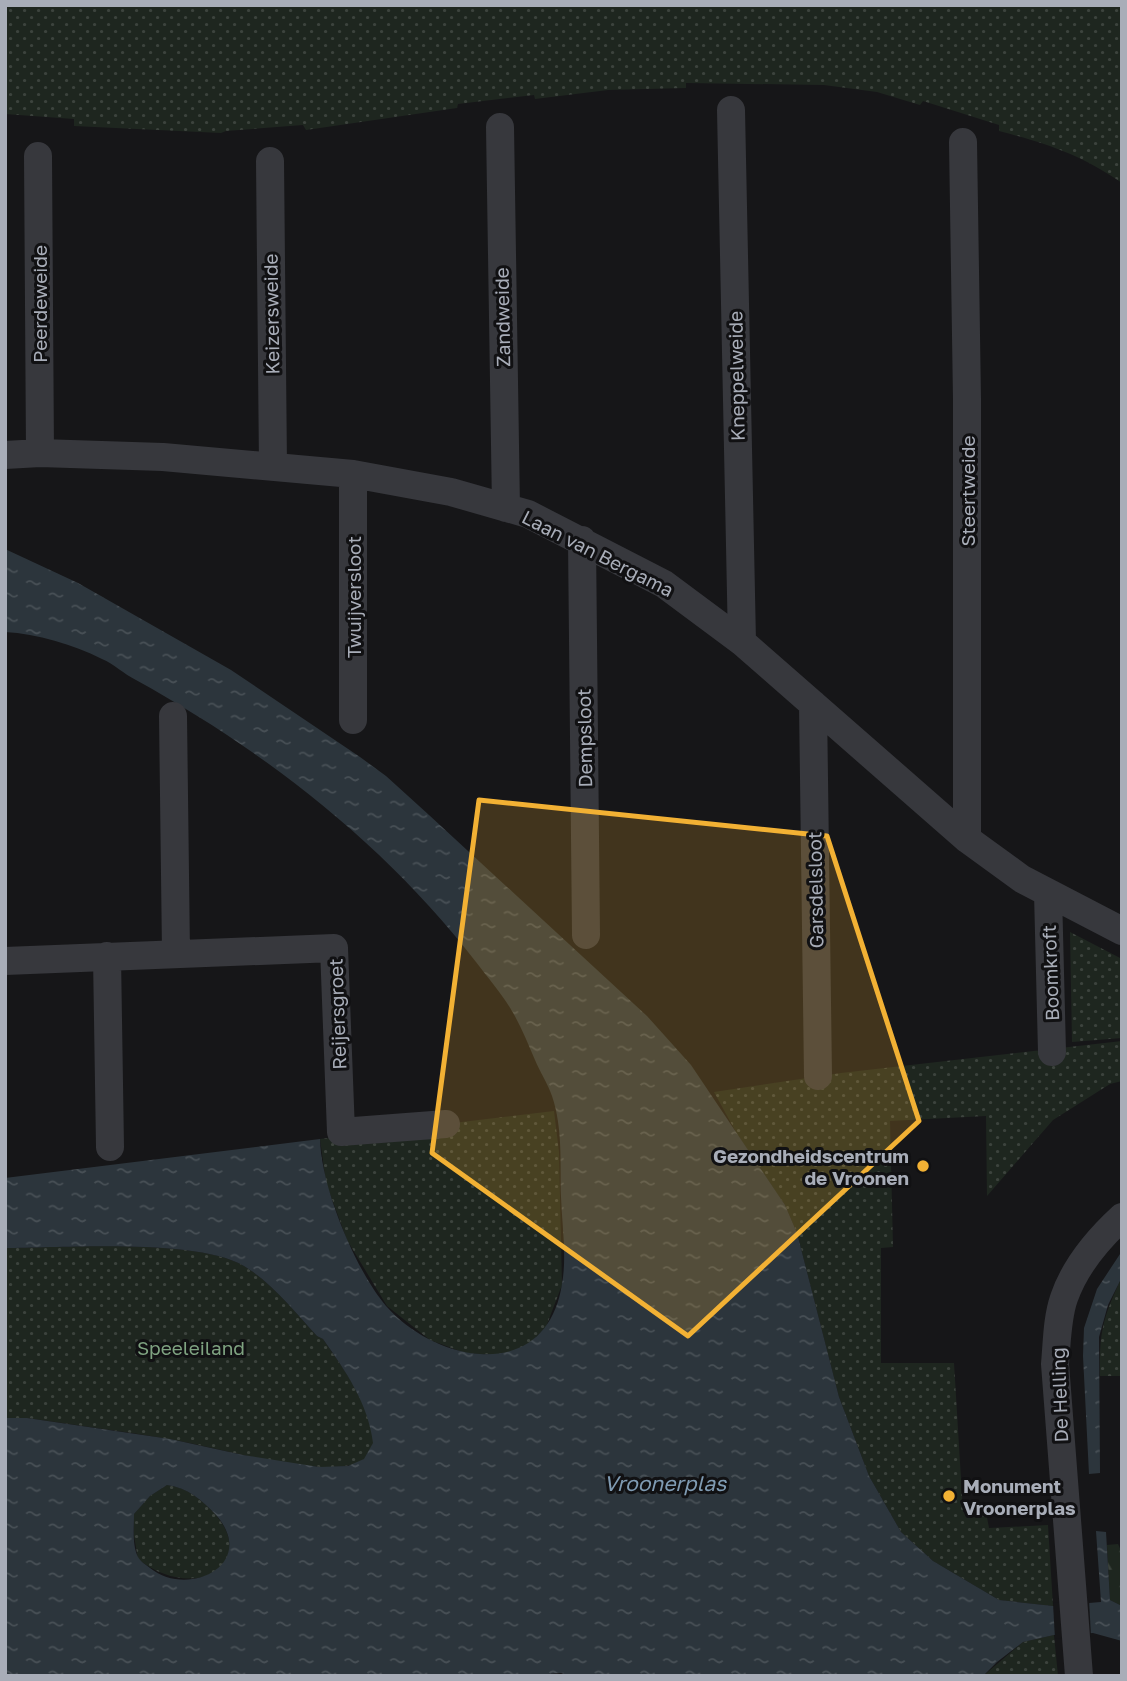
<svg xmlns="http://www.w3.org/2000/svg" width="1127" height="1681" viewBox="0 0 1127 1681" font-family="'Golos Text',sans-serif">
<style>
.grass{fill:url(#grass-dots)}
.forest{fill:url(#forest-firs)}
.water{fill:url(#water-ripples);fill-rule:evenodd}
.pier{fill:#161618}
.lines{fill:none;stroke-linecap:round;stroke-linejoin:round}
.minor{stroke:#37383d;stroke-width:28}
.marked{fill:#f2b134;fill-opacity:0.2;stroke:#f2b134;stroke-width:5;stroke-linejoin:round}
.poi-dot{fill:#f2b134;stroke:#111113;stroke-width:2.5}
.labels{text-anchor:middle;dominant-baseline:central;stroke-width:6;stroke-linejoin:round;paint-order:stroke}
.street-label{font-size:19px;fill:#a8adb8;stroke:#111113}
.poi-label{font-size:19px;font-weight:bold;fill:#a8adb8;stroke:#111113;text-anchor:end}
.park-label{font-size:19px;fill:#7fa381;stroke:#111113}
.water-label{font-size:21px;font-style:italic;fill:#7f9bb3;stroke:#111113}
</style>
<defs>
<pattern id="grass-dots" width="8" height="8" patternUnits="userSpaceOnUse" patternTransform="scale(1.75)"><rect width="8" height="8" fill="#1e261f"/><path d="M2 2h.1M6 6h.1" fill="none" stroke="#3c433d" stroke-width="1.8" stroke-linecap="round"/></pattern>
<pattern id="forest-firs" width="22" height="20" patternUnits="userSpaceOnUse" patternTransform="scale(1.75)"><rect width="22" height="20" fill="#1e261f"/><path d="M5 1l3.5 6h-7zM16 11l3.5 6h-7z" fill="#3c433d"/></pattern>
<pattern id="water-ripples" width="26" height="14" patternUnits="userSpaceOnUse" patternTransform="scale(1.75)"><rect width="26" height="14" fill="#2c353c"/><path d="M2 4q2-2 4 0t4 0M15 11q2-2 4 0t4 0" fill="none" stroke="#485056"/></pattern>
</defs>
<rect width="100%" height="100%" fill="#161618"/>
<path class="grass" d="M5 5H1122V183C1079 154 1048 144 999 131V125L923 101 920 105 877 92 824 85 686 83V88L608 90 535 99 534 95 458 104 457 108 306 130 303 125 226 131 221 133 74 126V119L5 114Z
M1070 932 1122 959V1038L1072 1042Z
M1122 1041V1081L1110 1084 1053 1120 987 1196 986 1116 890 1121 893 1247 881 1248V1363H954L963 1512H986L989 1528 1048 1525 1053 1606 999 1600 933 1561 901 1532 869 1476 839 1397 797 1233 785 1205 737 1134 714 1092 841 1073Z
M554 1111 559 1152 562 1285 546 1327 531 1342 516 1351 496 1355 465 1353 430 1340 387 1306 347 1240 326 1183 320 1139Z
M5 1248C63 1248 197 1238 244 1266 273 1284 294 1311 317 1336L323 1339C339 1363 386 1424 370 1453 361 1468 336 1467 321 1467 270 1464 219 1448 169 1439 122 1431 75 1425 27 1418H5Z
M1122 1277V1376H1100C1099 1332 1103 1317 1122 1277Z
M167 1485C183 1487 193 1494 205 1504 268 1560 197 1606 138 1559L134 1536V1514L150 1496Z
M1054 1635 1058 1676H983L1023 1642Z"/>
<path class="forest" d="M1118 1544 1122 1553V1606L1110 1600 1107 1545Z"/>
<path class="water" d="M5 549 78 583 231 670 360 757 386 776 429 815 647 1016 691 1065 785 1205 797 1233 839 1397 869 1476 901 1532 933 1561 999 1600 1053 1606 1101 1602 1096 1531 1106 1532 1110 1600 1122 1606V1641L1093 1633 1054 1635 1023 1642 997 1662 983 1676H571L561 1673 522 1676H5V1418H27L170 1439 243 1455 319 1467 348 1466 364 1459 373 1443C368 1403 346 1372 323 1339L317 1336C294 1311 273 1284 244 1266 197 1238 63 1248 5 1248V1178L320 1139C321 1187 355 1269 386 1306 409 1332 445 1352 480 1354 526 1357 555 1330 562 1284 567 1257 562 1225 561 1197 560 1164 563 1128 552 1096 548 1084 540 1072 535 1060 528 1044 521 1026 512 1011 502 994 488 978 476 962 386 845 265 751 136 680 124 674 114 664 102 659 72 644 38 634 5 632ZM167 1485C188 1488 202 1500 216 1515 259 1564 188 1599 150 1568 146 1565 140 1561 138 1557 132 1545 134 1528 134 1514L150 1496Z
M1122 1251V1277L1108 1305 1099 1337 1100 1473 1089 1474 1083 1356 1084 1328 1097 1289Z"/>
<path class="pier" d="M1089 1600 1091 1636 1055 1639 1053 1603Z"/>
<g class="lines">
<path class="minor" d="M731 110 742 642
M500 127 506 508
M963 142 967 399V839
M38 156 40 453
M270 161 273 466
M5 455 40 453 163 457 353 474 451 492 528 514 664 584 742 642 967 839 1022 879 1122 931
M582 540 586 935
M813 704 818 1076
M173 716 176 953
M353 720V474
M1048 893 1052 1052
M107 956 110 1147
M5 961 334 948 341 1132 446 1124
M1079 1676 1055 1364C1057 1342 1057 1318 1064 1298 1075 1266 1098 1239 1122 1217"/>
</g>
<path class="marked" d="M479 800 827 836 919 1121 688 1336 432 1153Z"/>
<g class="poi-dot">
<circle cx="923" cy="1166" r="7"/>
<circle cx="949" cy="1496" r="7"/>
</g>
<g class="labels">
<g class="street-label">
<text transform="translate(39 304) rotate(-90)">Peerdeweide</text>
<text transform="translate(271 314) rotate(-91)">Keizersweide</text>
<text transform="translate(502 317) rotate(-91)">Zandweide</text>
<text transform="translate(736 376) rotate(-91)">Kneppelweide</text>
<text transform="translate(967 491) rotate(-90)">Steertweide</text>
<text transform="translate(598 553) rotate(27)">Laan van Bergama</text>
<text transform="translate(353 597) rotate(-90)">Twuijversloot</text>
<text transform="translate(584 738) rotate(-91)">Dempsloot</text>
<text transform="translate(815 890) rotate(-91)">Garsdelsloot</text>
<text transform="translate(1050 973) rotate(-92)">Boomkroft</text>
<text transform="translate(337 1014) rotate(-92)">Reijersgroet</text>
<text transform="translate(1059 1395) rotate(-92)">De Helling</text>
</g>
<g class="poi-label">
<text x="909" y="1155">Gezondheidscentrum<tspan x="909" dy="22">de Vroonen</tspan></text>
<text x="963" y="1485" text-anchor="start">Monument<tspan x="963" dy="22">Vroonerplas</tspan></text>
</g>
<g class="park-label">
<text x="191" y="1347">Speeleiland</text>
</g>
<g class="water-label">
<text x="665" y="1483">Vroonerplas</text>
</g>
</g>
<rect width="1127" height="1681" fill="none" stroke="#a8adb8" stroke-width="14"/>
</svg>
